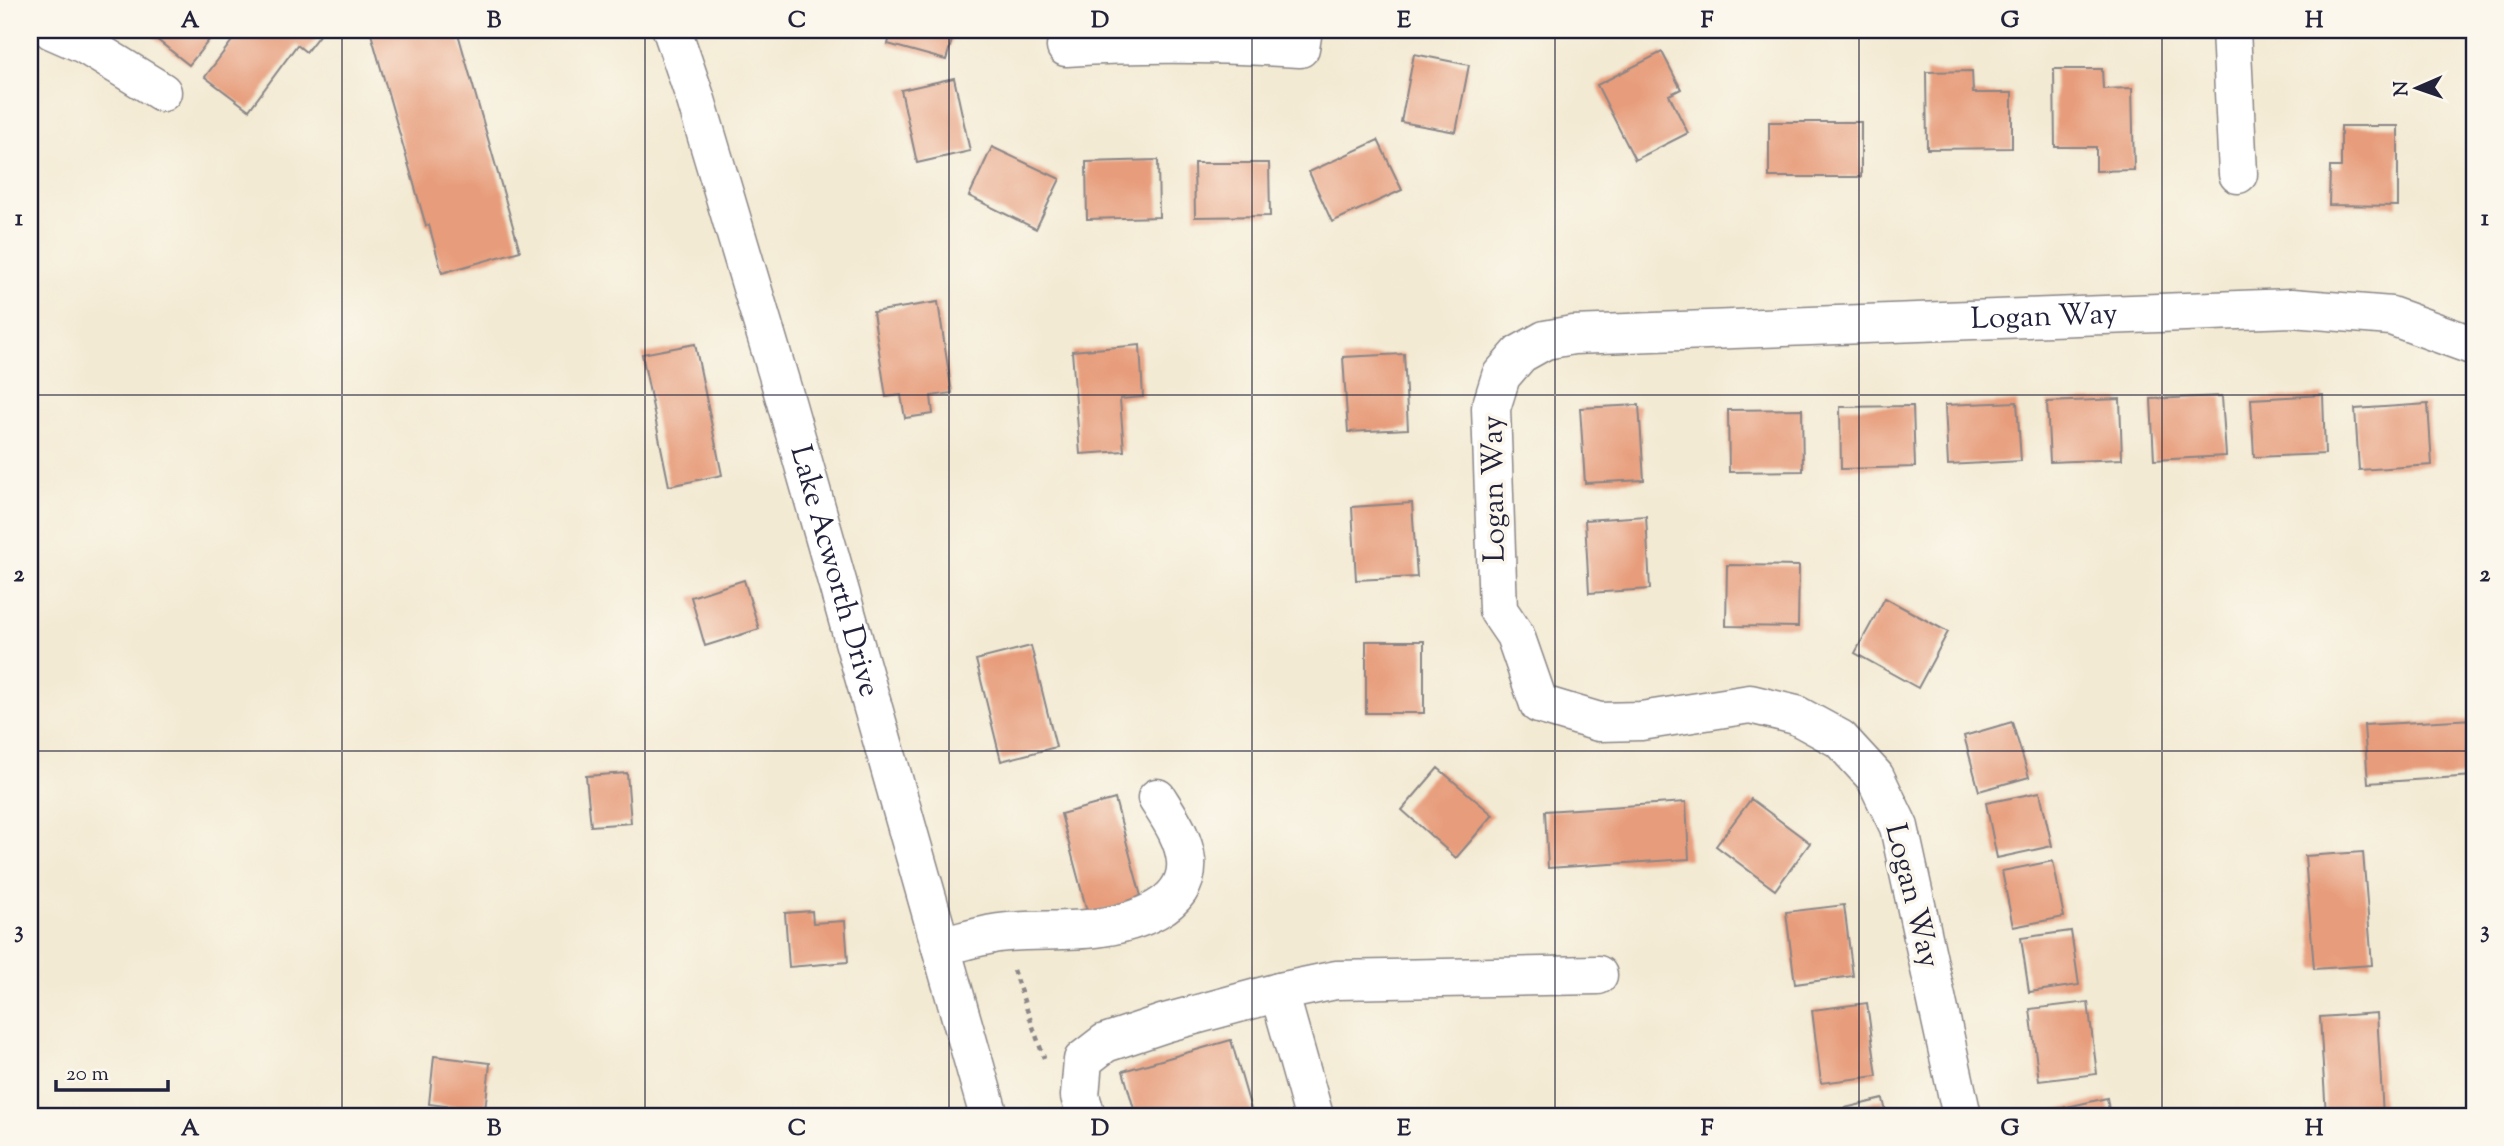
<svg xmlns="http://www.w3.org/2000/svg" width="2504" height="1146" viewBox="0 0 2504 1146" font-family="'Sorts Mill Goudy',serif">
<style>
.building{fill:#e79d7c}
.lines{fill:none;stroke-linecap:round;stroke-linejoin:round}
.minor-casing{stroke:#8a8687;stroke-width:41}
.major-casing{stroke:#8a8687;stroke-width:41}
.path{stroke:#8a8687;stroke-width:4.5;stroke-dasharray:5 5;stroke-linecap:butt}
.minor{stroke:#fff;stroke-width:38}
.major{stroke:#fff;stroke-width:38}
.grid{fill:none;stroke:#22223b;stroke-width:2;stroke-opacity:0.55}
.labels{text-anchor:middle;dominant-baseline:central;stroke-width:7;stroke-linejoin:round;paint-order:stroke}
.street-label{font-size:30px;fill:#22223b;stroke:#fbf7ec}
.neatline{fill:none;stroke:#22223b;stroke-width:2.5}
.grid-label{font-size:23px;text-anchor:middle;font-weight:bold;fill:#22223b}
</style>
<rect width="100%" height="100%" fill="#fbf7ec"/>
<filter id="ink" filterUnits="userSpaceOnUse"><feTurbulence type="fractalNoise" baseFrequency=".0143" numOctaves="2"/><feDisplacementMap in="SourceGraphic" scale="14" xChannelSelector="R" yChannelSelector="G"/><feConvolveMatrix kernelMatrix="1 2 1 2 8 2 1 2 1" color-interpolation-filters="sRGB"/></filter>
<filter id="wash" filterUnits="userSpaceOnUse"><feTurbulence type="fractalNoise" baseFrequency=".00686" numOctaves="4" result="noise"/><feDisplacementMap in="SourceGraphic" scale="28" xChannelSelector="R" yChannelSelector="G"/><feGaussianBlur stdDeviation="1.57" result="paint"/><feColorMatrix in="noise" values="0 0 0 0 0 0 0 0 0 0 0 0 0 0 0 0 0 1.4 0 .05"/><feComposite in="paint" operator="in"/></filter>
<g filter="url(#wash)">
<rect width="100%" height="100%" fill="#f3ead3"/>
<g id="blocks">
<path class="building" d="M153 30H217L189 65 150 34Z
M240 30H323L306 52 297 45 249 110 205 77Z
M370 30H457L520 251 442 273 429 225 426 226Z
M892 30H955L946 60 888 44Z
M1662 52 1681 89 1669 95 1688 133 1635 160 1597 85Z
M1414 54 1469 65 1456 132 1401 122Z
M2054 69H2102L2103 89 2132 88 2134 170 2096 171V147H2055Z
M1972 71 1973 93H2012V148L1927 149 1926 72Z
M954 78 970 151 917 163 901 90Z
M1769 122H1861V177H1769Z
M2341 126H2398V206L2329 205 2330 167H2341Z
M1378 140 1402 190 1332 222 1309 172Z
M992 147 1060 179 1036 229 969 196Z
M1158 160 1159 217 1087 219 1086 162Z
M1194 163H1269L1270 216 1195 217Z
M938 302 952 393 931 396 933 414 905 418 901 395 886 397 873 312Z
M695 344 722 475 669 486 642 354Z
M1140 345 1143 397 1120 399 1124 451 1080 454 1072 351Z
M1404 354 1408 429 1348 432 1343 357Z
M2323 395 2325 454 2254 457 2251 399Z
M2222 396 2226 456 2154 460 2151 399Z
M2120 399 2122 459 2050 462 2047 402Z
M2017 402 2021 461 1948 465 1945 405Z
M2428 404 2432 465 2359 470 2355 409Z
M1639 405 1644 480 1585 483 1580 408Z
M1913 406 1915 467 1841 469 1840 407Z
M1802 409 1803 471 1729 472 1728 410Z
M1412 503 1417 577 1356 580 1352 507Z
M1646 516 1650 589 1589 593 1585 520Z
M1727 565 1799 566 1798 627 1726 626Z
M744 580 759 629 705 646 691 597Z
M1885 598 1948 632 1918 688 1855 653Z
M1366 641H1424V713H1366Z
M1031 646 1056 747 1001 761 976 660Z
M2474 719V776L2368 783 2364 725Z
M2012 722 2029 777 1979 791 1964 736Z
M1438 768 1493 815 1456 858 1402 810Z
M627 773 631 823 591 826 586 776Z
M2040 792 2052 846 1997 858 1986 803Z
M1115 799 1142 900 1088 915 1061 814Z
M1751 799 1810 843 1775 890 1716 846Z
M1686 802 1689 859 1548 868 1545 811Z
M2363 852 2372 965 2314 969 2305 856Z
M2053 861 2064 917 2013 927 2002 871Z
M1844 905 1853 976 1795 984 1786 912Z
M812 911 813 923 845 921 848 962 789 967 785 913Z
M2071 931 2079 985 2029 992 2021 938Z
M2088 1002 2097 1074 2039 1081 2030 1009Z
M1867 1003 1877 1076 1821 1083 1812 1010Z
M2377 1013 2383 1116H2326L2320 1017Z
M1231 1040 1253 1116H1136L1123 1071Z
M434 1056 490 1063 485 1111 429 1104Z
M2107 1098 2110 1116H2050L2049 1111Z
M1883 1099 1887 1116H1829L1828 1112Z"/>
</g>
</g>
<g filter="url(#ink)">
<use href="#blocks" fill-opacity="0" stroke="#8a8687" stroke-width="2"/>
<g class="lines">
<defs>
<g id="minor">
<path d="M52 30 84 44 162 92"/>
<path d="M2231 30 2238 174"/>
<path d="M1066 47C1145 42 1222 43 1300 48L1303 30"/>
<path d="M941 947C960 942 979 936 999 933 1031 929 1064 932 1096 928 1132 923 1190 907 1186 861 1184 838 1169 817 1157 798"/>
<path d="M1086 1116 1080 1096 1083 1060 1105 1043 1165 1023 1279 992"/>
<path d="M1314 1116 1279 992 1336 980 1598 975"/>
<path id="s1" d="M1962 1116 1899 827 1875 777 1840 739 1796 715 1750 704 1641 721 1599 722 1539 704 1515 635 1498 610 1491 408 1501 376 1520 354 1545 340 1573 335 2292 308 2391 316 2474 346"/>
</g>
<g id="major">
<path id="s2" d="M672 30 696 100 784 395 989 1116"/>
</g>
</defs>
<use href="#minor" class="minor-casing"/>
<use href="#major" class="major-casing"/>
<path class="path" d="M1013 970 1044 1058"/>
<use href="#minor" class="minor"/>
<use href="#major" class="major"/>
</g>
</g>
<path class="grid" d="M342 30V1116M645 30V1116M949 30V1116M1252 30V1116M1555 30V1116M1859 30V1116M2162 30V1116M30 395H2474M30 751H2474"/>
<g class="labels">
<g class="street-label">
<text stroke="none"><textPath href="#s1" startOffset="1612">Logan Way</textPath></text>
<text transform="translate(1495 489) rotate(-91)">Logan Way</text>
<text stroke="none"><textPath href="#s2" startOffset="565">Lake Acworth Drive</textPath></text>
<text transform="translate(1911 896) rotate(76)">Logan Way</text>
</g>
</g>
<rect width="2504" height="1146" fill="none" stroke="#fbf7ec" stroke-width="77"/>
<g transform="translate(2417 88) rotate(268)" stroke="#fbf7ec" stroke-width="5" paint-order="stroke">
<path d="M0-5L12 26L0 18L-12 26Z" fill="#22223b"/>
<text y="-10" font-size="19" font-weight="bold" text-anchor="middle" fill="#22223b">N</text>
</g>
<path d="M56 1080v10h112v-10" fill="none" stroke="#22223b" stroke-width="3.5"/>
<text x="66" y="1080" font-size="21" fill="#22223b" stroke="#fbf7ec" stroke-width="5" paint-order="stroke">20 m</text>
<rect x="38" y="38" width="2428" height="1070" class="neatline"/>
<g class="grid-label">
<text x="190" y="27">A</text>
<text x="494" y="27">B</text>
<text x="797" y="27">C</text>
<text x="1100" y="27">D</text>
<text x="1404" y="27">E</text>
<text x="1707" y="27">F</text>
<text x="2010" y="27">G</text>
<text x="2314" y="27">H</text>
<text x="19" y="225">1</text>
<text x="2485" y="225">1</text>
<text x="19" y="581">2</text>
<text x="2485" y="581">2</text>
<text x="19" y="937">3</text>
<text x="2485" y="937">3</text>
<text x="190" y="1135">A</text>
<text x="494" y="1135">B</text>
<text x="797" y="1135">C</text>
<text x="1100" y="1135">D</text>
<text x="1404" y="1135">E</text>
<text x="1707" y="1135">F</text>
<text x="2010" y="1135">G</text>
<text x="2314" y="1135">H</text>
</g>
</svg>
